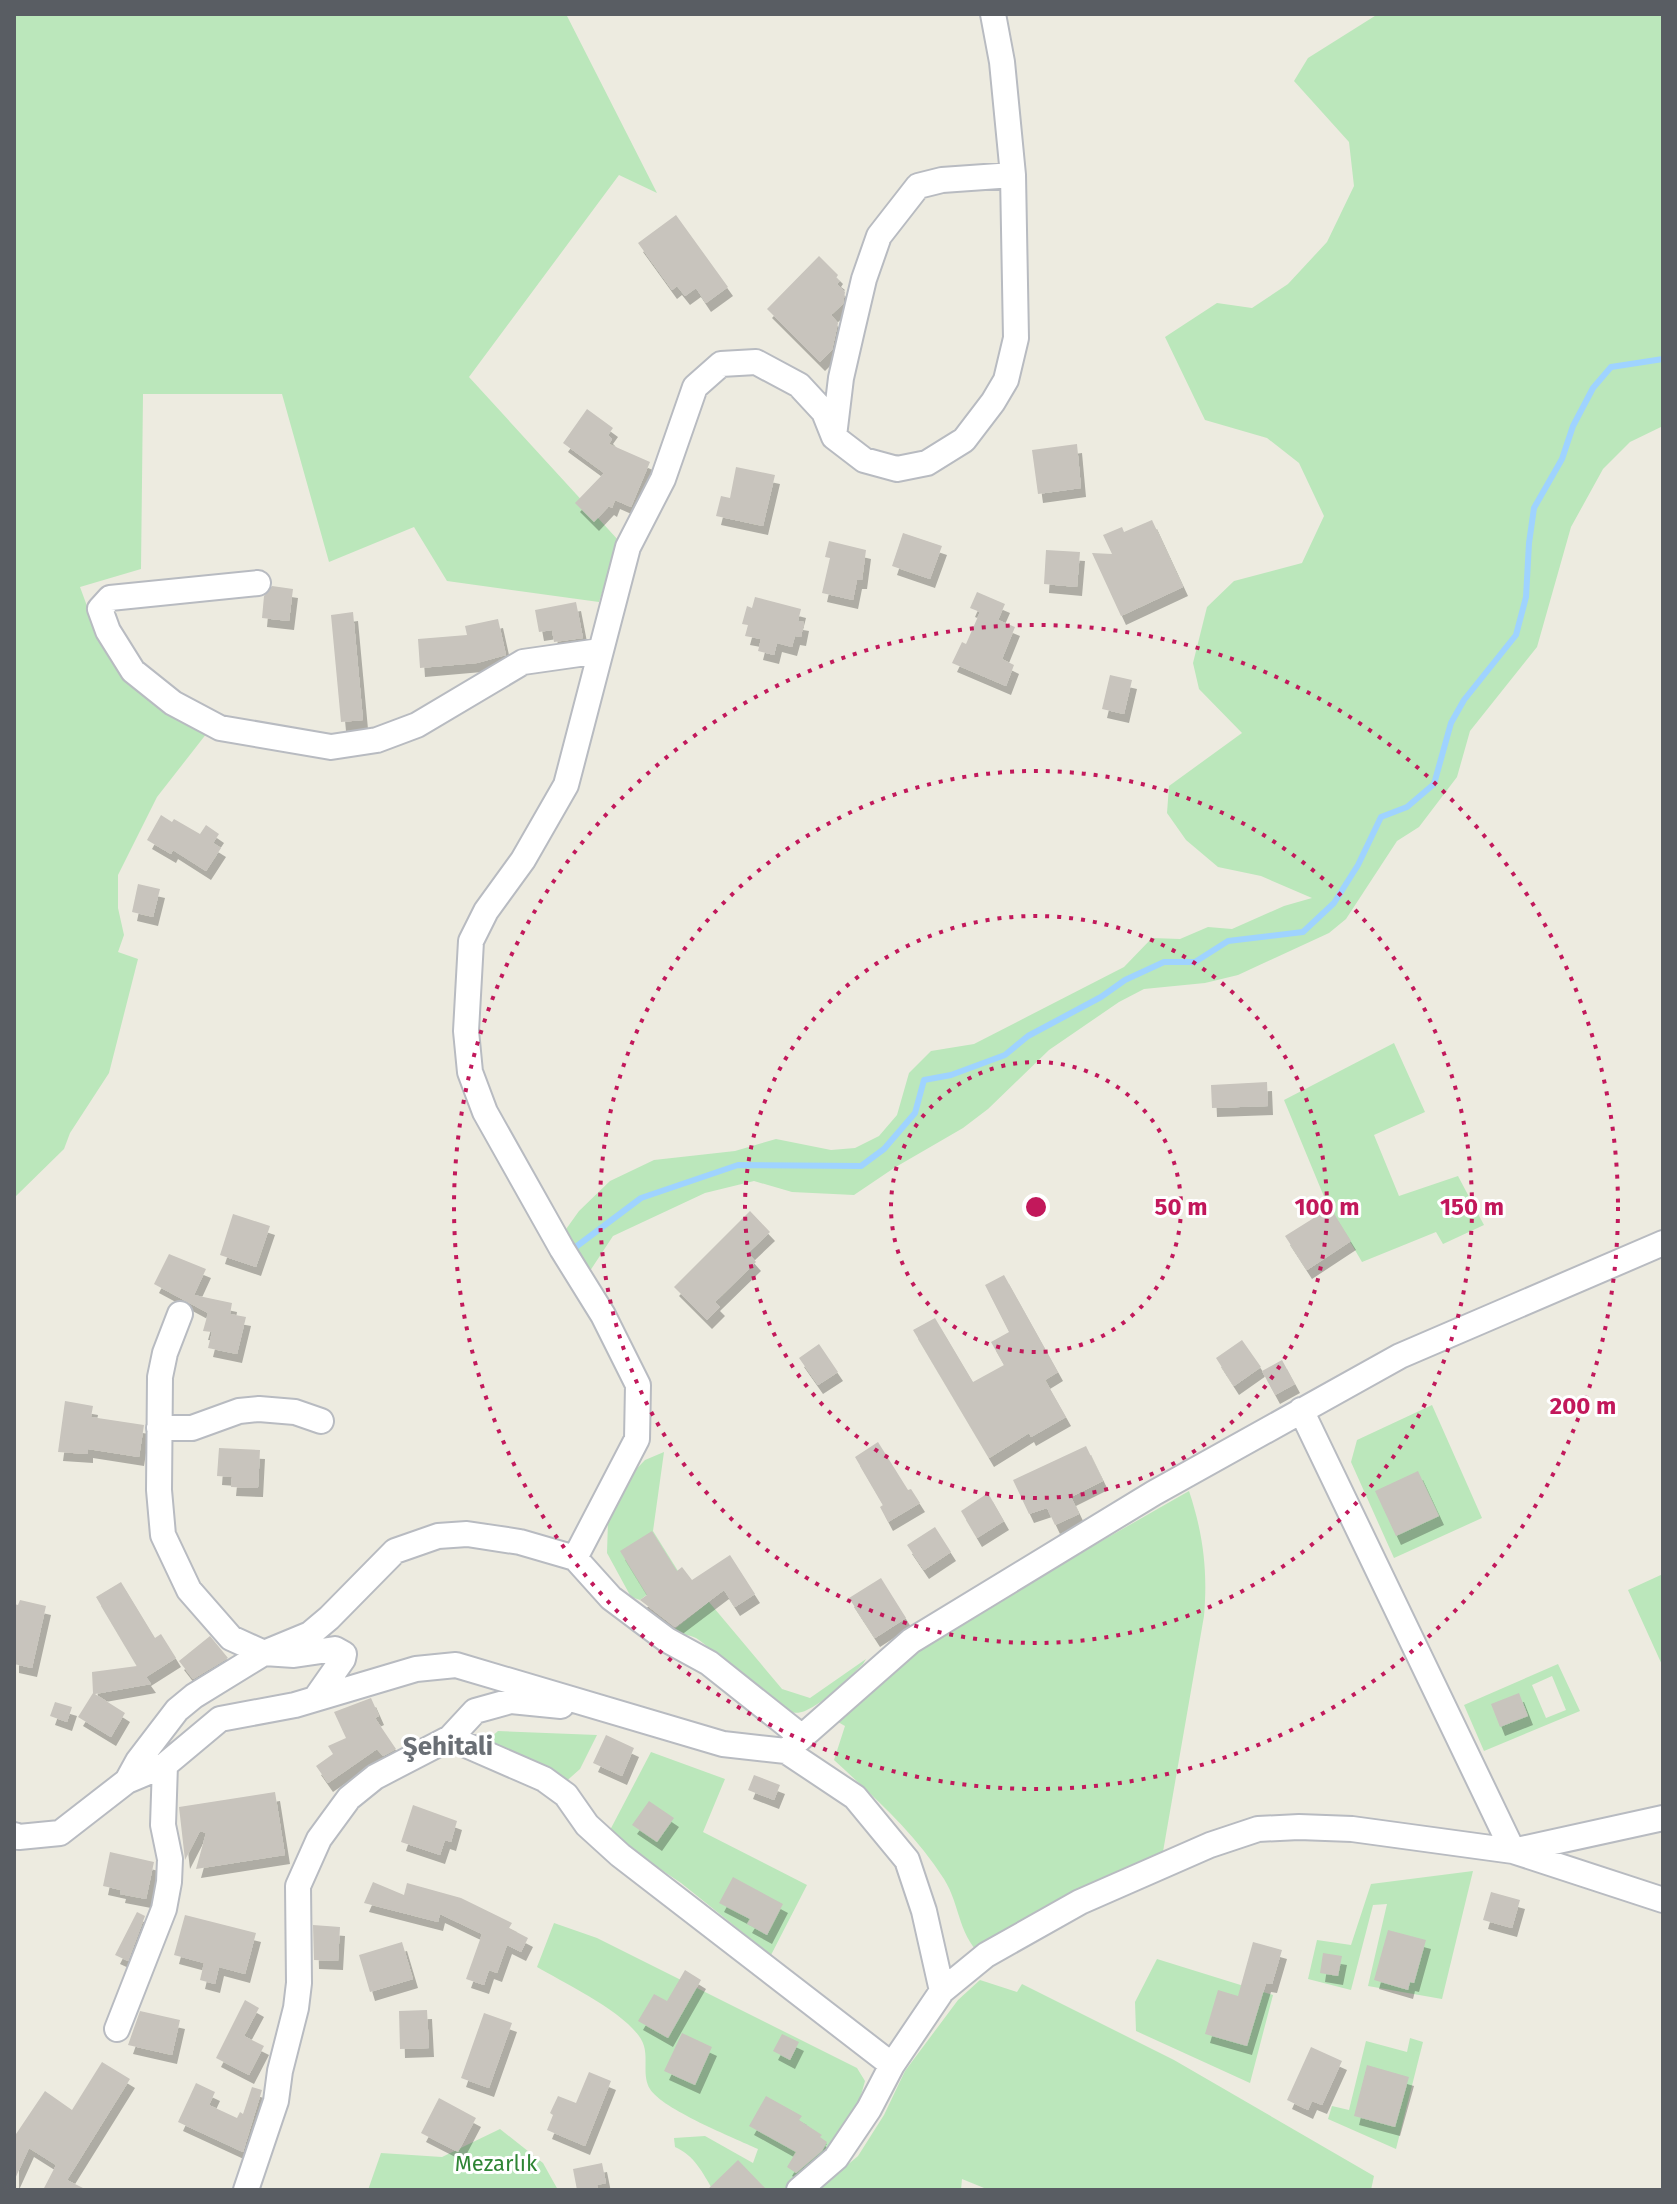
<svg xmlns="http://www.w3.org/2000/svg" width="1677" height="2204" viewBox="0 0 1677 2204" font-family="'Fira Sans',sans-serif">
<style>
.green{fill:#bbe7bb;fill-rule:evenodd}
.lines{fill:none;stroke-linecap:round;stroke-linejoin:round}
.stream{stroke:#9fd3ff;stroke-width:6}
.building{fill:#c8c4bd;filter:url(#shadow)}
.minor-casing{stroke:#b8bbc1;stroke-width:28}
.minor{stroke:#fff;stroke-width:24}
.ring{fill:none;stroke:#c2185b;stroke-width:4;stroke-dasharray:4 8}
.labels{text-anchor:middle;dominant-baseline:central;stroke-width:6;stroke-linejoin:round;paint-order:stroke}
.park-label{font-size:22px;fill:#2e8534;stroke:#fff}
.quarter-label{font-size:26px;font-weight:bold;fill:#6a6f75;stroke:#fff}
.centre{fill:#c2185b;stroke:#fff;stroke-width:4}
.ring-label{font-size:24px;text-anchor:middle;font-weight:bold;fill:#c2185b;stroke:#fff;stroke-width:6;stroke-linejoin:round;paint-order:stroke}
</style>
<defs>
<filter id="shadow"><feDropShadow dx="5" dy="9" stdDeviation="0" flood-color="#0004"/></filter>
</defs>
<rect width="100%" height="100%" fill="#edebe0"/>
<path class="green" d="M14 14H566L657 193 619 175 469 377 619 541 599 602 447 581 414 527 329 562 282 394H143L141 569 80 587 101 644 207 733 157 797 118 875V908L124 935 118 952 138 959 109 1073 70 1133 64 1149 14 1198Z
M1378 14H1663V426L1630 442 1603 469 1571 527 1537 647 1470 731 1457 777 1419 827 1397 841 1346 919 1329 933 1238 975 1205 983 1144 989 1119 1002 1049 1050 988 1109 963 1128 894 1168 854 1195 792 1192 754 1181 705 1193 613 1236 586 1277 564 1232 579 1211 610 1181 654 1160 735 1151 776 1139 831 1150 855 1148 879 1136 897 1115 909 1073 931 1051 974 1044 1124 967 1152 938 1180 939 1208 927 1232 929 1284 906 1312 898 1261 876 1218 867 1186 840 1167 813 1169 786 1242 733 1199 689 1193 663 1207 607 1234 581 1302 563 1324 516 1299 463 1267 438 1205 420 1165 337 1217 303 1252 308 1288 284 1327 242 1354 186 1349 142 1294 81 1308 58Z
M1394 1043 1425 1112 1374 1135 1399 1196 1458 1176 1484 1225 1443 1244 1436 1232 1362 1262 1325 1199 1284 1100Z
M1432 1405 1482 1518 1394 1558 1351 1462 1357 1440Z
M664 1452 653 1531 678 1571 640 1600 631 1597 607 1553 608 1521 620 1486 645 1460Z
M1189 1491C1203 1533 1208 1571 1204 1616L1160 1869 986 1959C958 1939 961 1906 944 1879 913 1831 875 1798 834 1760L845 1726 838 1722C890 1661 961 1621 1030 1582 1083 1552 1136 1521 1189 1491Z
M1663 1574V1667L1628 1590Z
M709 1602 782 1689 810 1698 866 1659 863 1664C846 1680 827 1701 805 1711 772 1725 720 1652 696 1638 690 1635 680 1634 672 1631Z
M1558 1664 1580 1711 1484 1751 1464 1705ZM1552 1676 1566 1710 1546 1718 1532 1685Z
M498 1731 597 1735 580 1769 562 1785 490 1747V1738Z
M651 1752 725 1779 703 1832 807 1885 771 1955 681 1883 608 1834Z
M1473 1871 1442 1999 1368 1986 1387 1904 1373 1905 1351 1990 1308 1979 1317 1940 1351 1945 1371 1884Z
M554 1923 597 1938 857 2068 865 2081C851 2136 824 2155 783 2190H713C702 2172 695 2156 675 2147L674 2138 705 2136 753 2163 758 2149C734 2138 662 2109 650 2089 642 2076 648 2060 644 2046 636 2017 564 1983 537 1967Z
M1157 1959 1273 1995 1250 2083 1136 2031 1135 2002Z
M980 1980 1017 1992 1022 1984 1174 2060 1374 2176 1371 2190H989L962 2179 961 2190H818L858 2156 884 2115 905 2071 958 2000Z
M1410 2038 1423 2042 1396 2149 1328 2119 1332 2106 1349 2110 1366 2041 1407 2052Z
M500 2129 543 2163 558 2190H368L381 2153 442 2157Z"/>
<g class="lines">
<path class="stream" d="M573 1249 641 1198 738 1165 861 1166 884 1149 915 1113 924 1080 951 1075 1005 1055 1028 1036 1101 997 1125 980 1164 962H1195L1228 941 1303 932 1334 903 1358 865 1381 817 1407 807 1434 784 1451 723 1464 700 1516 635 1526 597 1529 543 1534 508 1562 459 1573 426 1593 388 1611 367 1663 359"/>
</g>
<path class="building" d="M676 215 728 287 706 303 696 288 685 296 677 286 672 290 638 243Z
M819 256 838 275 836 278 840 281 837 284 845 292 843 304 831 315 838 323 832 350 820 362 767 309Z
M587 409 613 428 608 435 612 439 609 444 650 462 631 507 615 500 612 508 609 506 594 522 575 503 604 473 563 443Z
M1077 444 1081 488 1038 494 1032 450Z
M736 467 775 475 763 526 716 516 721 496 730 498Z
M1152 520 1183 587 1121 616 1092 553 1112 554 1103 535 1122 527 1124 532Z
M903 533 942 546 930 579 892 566Z
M829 541 866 550 862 580H857L853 600 822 593 830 558 825 557Z
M1046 550 1080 552 1077 587 1044 584Z
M272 586 293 589 289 621 262 618 264 596Z
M977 592 1005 604 998 620 1015 627 1002 659 1014 665 1006 686 952 663 962 642 966 644 980 612 970 608Z
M755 597 801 609 798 621 804 622 801 637 795 636 792 647 777 643 774 655 758 651 761 639 745 636 748 625 742 624 747 606 752 608Z
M576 602 583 638 554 642 552 630 539 632 535 610Z
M353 612 363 720 341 722 331 615Z
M498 619 506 655 477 663 420 668 418 639 467 635 465 626Z
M1110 675 1132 680 1124 714 1102 709Z
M161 815 172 822 174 819 200 834 206 825 219 834 213 843 221 848 206 871 173 850 171 854 147 840Z
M138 884 160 889 153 917 132 912Z
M1267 1082 1268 1106 1212 1108 1211 1085Z
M1325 1199 1351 1241 1307 1270 1285 1236 1317 1216 1312 1208Z
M750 1211 770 1232 748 1253 756 1262 715 1302 720 1307 707 1320 674 1287Z
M233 1214 270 1226 256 1267 220 1255Z
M169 1254 206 1269 194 1295 232 1303 230 1314 246 1317 237 1354 208 1348 212 1332 203 1331 208 1313 154 1284Z
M1004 1275 1058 1372 1045 1380 1066 1417 1031 1437 1029 1433 989 1458 913 1330 935 1318 973 1382 1004 1365 991 1342 1009 1332 985 1285Z
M1242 1340 1261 1367 1234 1386 1216 1358Z
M819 1344 838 1372 818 1385 799 1358Z
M1282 1360 1295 1384 1275 1395 1262 1371Z
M65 1401 93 1406 91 1417 144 1425 139 1457 88 1449V1454L58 1452Z
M878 1442 908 1490 911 1489 920 1503 888 1522 880 1507 883 1505 855 1457Z
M1086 1446 1103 1481 1071 1497 1079 1514 1055 1525 1047 1508 1029 1514 1013 1480Z
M219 1448 260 1450 258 1488 231 1487 232 1477 217 1476Z
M1418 1471 1439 1516 1396 1536 1375 1491Z
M988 1493 1004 1521 977 1538 961 1511Z
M935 1527 951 1552 924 1570 907 1545Z
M652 1531 677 1571 682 1567 692 1580 730 1555 755 1594 735 1607 724 1590 675 1627 640 1600 647 1595 620 1551Z
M881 1578 906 1618 875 1638 849 1598Z
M121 1582 155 1638 161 1634 176 1658 146 1677 151 1684 95 1694 125 1713 111 1737 78 1717 93 1693 92 1672 137 1666 96 1597Z
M20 1600 46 1606 32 1668 14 1664V1604L18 1605Z
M210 1636 228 1658 193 1679 179 1661Z
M1519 1693 1528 1716 1500 1727 1491 1704Z
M371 1698 379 1716 375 1718 396 1749 383 1756 377 1749 328 1783 316 1766 333 1754 328 1746 346 1738 334 1712Z
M55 1702 72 1707 67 1722 50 1716Z
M606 1735 634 1748 622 1776 593 1763Z
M754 1775 780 1785 774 1800 748 1790Z
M275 1792 285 1855 196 1869 206 1833 200 1831 185 1860 179 1807Z
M649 1801 674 1818 657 1842 632 1825Z
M413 1805 457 1821 451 1842 445 1840 440 1855 401 1842Z
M110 1852 154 1862 146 1899 120 1894 121 1890 103 1886Z
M733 1877 783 1904 767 1935 747 1924 750 1919 719 1903Z
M373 1882 404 1895 407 1883 461 1898 512 1923 509 1928 528 1938 521 1952 507 1945 497 1973 489 1970 484 1985 466 1979 482 1934 440 1914 438 1922 364 1903Z
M1491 1892 1520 1900 1512 1928 1483 1920Z
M137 1912 145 1916 128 1961 115 1955Z
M185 1915 256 1933 245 1974 219 1967 215 1984 200 1980 204 1963 174 1955Z
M313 1925 340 1927 338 1961 314 1960Z
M1388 1930 1426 1940 1414 1983 1410 1982 1408 1990 1374 1980Z
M402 1942 413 1979 370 1992 359 1955Z
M1253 1942 1282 1950 1272 1984 1266 1983 1247 2046 1205 2034 1218 1990 1238 1996Z
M1323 1953 1342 1956 1338 1976 1320 1973Z
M685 1970 701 1980 668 2038 638 2021 654 1994 667 2001Z
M245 2000 259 2008 244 2036 264 2046 249 2075 216 2058Z
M427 2010 429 2048 400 2049 399 2011Z
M140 2011 180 2020 172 2055 128 2045Z
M484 2013 512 2023 489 2088 461 2078Z
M682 2033 712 2047 695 2085 664 2071Z
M782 2034 799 2042 790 2060 773 2051Z
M1311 2047 1342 2061 1322 2105 1312 2101 1308 2110 1287 2100Z
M102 2062 130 2079 67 2180 87 2190H43L56 2165 29 2148 14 2181V2137L45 2091 72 2110Z
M1367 2065 1409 2077 1395 2127 1354 2116Z
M589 2072 611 2081 585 2146 547 2130 553 2115 550 2113 558 2096 576 2103Z
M196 2083 215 2092 209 2105 237 2118 240 2112 243 2114 252 2087 262 2090 243 2152 178 2122Z
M766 2096 802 2116 799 2120 822 2135 820 2137 827 2142 822 2151 796 2173 787 2167 796 2152 749 2126Z
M439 2098 476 2118 458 2152 421 2133Z
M738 2160 767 2190H707Z
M602 2163 606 2183 597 2185 598 2190H577L573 2169Z"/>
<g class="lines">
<defs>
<path id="minor" d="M834 436 841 378 852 330 864 279 879 236 918 186 942 180 1013 175
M258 583 110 598 100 609 108 631 133 671 173 703 220 728 331 747 377 740 417 725 523 662 600 651
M180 1314 165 1353 160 1377 159 1490 163 1535 189 1590 231 1638 264 1653 294 1655 335 1649 344 1654 343 1659 315 1699
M1301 1410 1513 1851 1663 1818
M159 1428H192L239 1411 259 1409 295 1412 321 1421
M575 1558 637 1439 638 1385 603 1315 562 1249 485 1112 470 1072 466 1031 471 941 486 911 523 860 566 785 628 547 663 479 695 387 721 364 756 362 799 385 824 412 834 437 864 460 897 469 927 463 964 440 993 402 1006 380 1016 338 1013 175 1002 62 993 14
M450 1738 544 1779 566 1795 587 1825 620 1855 892 2065
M127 1781 138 1761 177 1710 194 1696 264 1653 310 1634 329 1618 395 1551 438 1536 467 1534 520 1542 575 1558 611 1598 667 1640 709 1663 802 1737
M14 1835 19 1837 60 1833 127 1781 165 1765 220 1719 295 1705 416 1669 456 1665 723 1744 786 1751
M942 1991 986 1955 1080 1902 1210 1845 1258 1829 1299 1827 1352 1829 1513 1851 1663 1900
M117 2029 164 1909 169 1882 170 1859 163 1825 165 1765
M246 2190 276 2101 280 2071 296 2008 299 1983 298 1886 319 1839 349 1798 375 1777 450 1738 475 1711 511 1701 561 1706
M799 2190 836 2158 869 2109 892 2065 942 1991 924 1911 907 1860 855 1797 786 1751 911 1641 1154 1493 1400 1356 1663 1243"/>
</defs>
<use href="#minor" class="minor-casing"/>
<use href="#minor" class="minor"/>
</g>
<g class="ring">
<circle cx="1036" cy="1207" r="145"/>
<circle cx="1036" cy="1207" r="291"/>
<circle cx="1036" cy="1207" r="436"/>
<circle cx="1036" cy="1207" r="582"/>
</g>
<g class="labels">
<g class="park-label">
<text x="496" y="2163">Mezarlık</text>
</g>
<g class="quarter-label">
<text x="448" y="1746">Şehitali</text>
</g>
</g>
<circle cx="1036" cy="1207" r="12" class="centre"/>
<g class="ring-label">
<text x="1181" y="1215">50 m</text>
<text x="1327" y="1215">100 m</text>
<text x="1472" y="1215">150 m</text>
<text x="1583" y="1414">200 m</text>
</g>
<rect width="1677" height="2204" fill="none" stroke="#595d63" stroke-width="32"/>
</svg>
